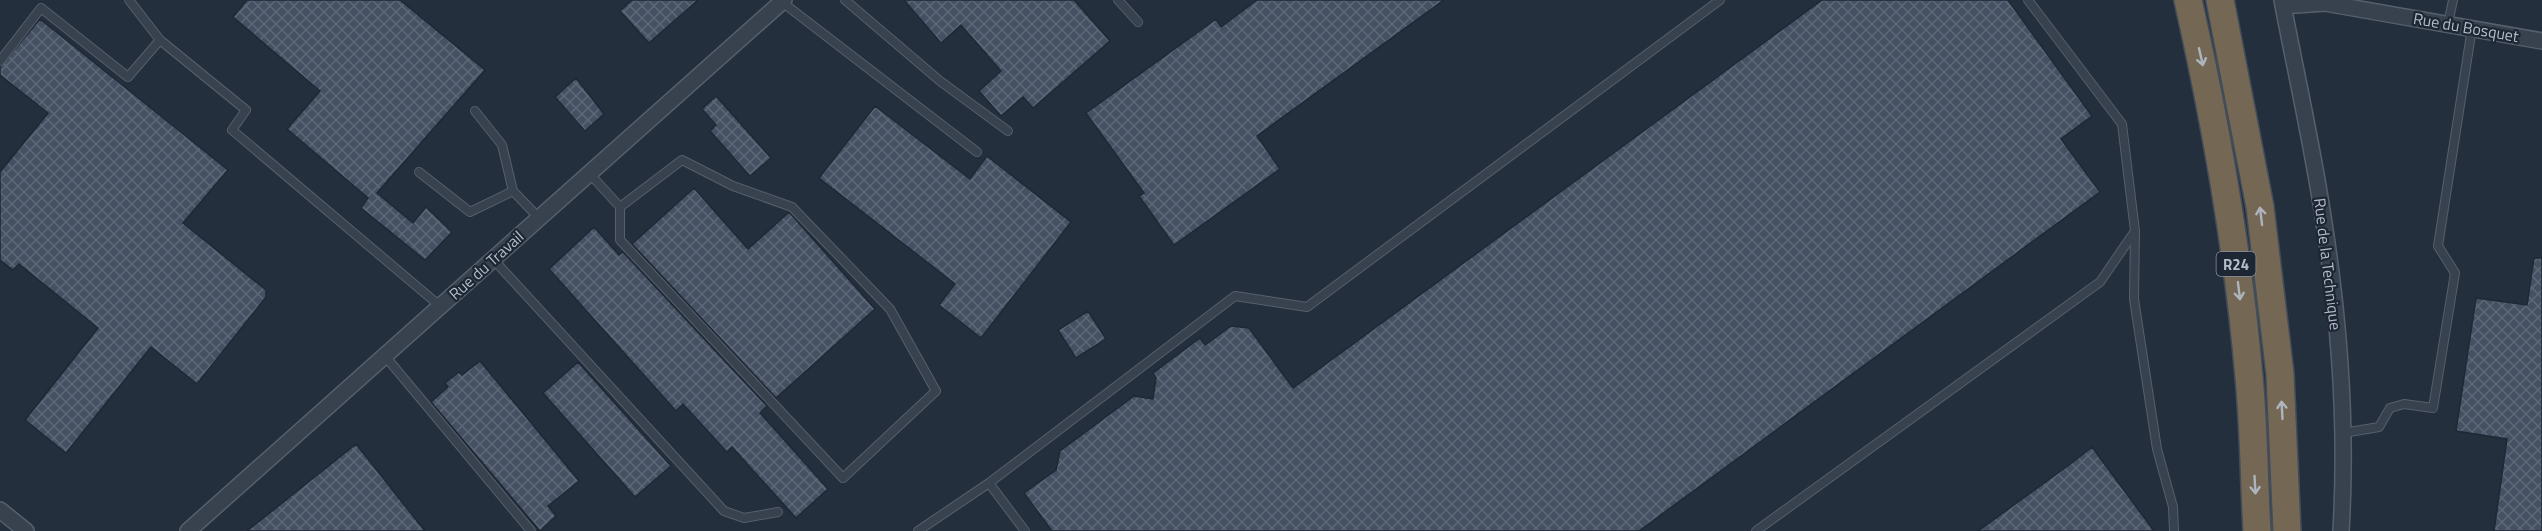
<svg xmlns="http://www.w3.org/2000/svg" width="2542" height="531" viewBox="0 0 2542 531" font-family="'Titillium Web',sans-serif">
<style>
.building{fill:url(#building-cross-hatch);stroke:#1f2835;stroke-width:1.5}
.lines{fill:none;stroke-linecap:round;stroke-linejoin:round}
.lane-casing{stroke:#565f6c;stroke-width:10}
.street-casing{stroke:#565f6c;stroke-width:18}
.highway-casing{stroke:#434c59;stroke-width:30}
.lane{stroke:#38414e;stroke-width:8}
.street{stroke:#38414e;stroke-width:15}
.highway{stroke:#746855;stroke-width:27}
.oneway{stroke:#aeb4bd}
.labels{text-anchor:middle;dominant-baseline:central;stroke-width:4.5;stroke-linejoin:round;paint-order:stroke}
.shield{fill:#1d2633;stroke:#878f9c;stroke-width:1.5}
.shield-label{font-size:15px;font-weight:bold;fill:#b4bcc9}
.street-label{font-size:16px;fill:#b4bcc9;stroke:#1d2633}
</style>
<defs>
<pattern id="building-cross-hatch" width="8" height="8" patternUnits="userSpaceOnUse" patternTransform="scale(1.5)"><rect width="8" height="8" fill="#455162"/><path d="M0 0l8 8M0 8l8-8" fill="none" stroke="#5d6877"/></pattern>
</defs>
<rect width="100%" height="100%" fill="#242f3e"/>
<path class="building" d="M247 0H400L485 70 377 193 413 223 426 207 452 232 425 260 361 208 368 198 287 129 320 91 233 17Z
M632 0H698L649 43 620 11Z
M904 0H1074L1110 41 1033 108 1023 97 1001 116 979 91 1001 71 961 25 941 43Z
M1257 0H1444L1257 136 1280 169 1174 245 1139 196 1144 193 1086 113 1216 19 1221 27Z
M1822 0H2008L2092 116 2061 139 2100 192 1639 531H1052L1024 493 1056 470 1060 451 1134 396 1153 399 1156 378 1153 373 1200 338 1205 345 1231 326 1249 328 1293 388Z
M40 19 228 170 183 223 266 290V297L197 384 151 347 66 453 25 420 98 328 19 264 13 270 0 260V172L48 113 0 75V67Z
M576 78 604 114 585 131 555 97Z
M716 96 771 158 750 176 710 131 716 125 702 109Z
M875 106 970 179 987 156 1071 222 981 338 939 305 955 284 819 178Z
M694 188 748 249 789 212 875 309 776 398 632 244Z
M594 227 619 255 623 252 767 406 760 413 828 489 796 518 732 447 727 452 683 404 676 411 549 269Z
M2534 258H2542V531H2494L2507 439 2456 431 2476 298 2527 305Z
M1088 311 1106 339 1076 358 1058 330Z
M480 361 579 481 548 506 556 516 540 531 431 402 448 387 445 383 459 372 462 375Z
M578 362 671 466 635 497 543 393Z
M356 444 425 531H247Z
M2092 447 2154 531H1978L2073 462Z"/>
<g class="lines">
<defs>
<path id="lane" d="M129 0 160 40
M845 0 940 81 1008 131
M1118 0 1138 22
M782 2 977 152
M2448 24 2453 0
M0 61 41 8 128 77 160 40 246 110 232 130 440 306
M475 111 502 145 513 191 539 218
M419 172 470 212 513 191
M589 173 620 207V240L843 478 936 391 890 309 792 207 733 186 682 160 620 207
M2135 231 2134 299 2157 449 2173 507 2174 531
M493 259 724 511 744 518 778 512
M385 356 531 531
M2343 433 2379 427 2390 408 2404 404 2433 408 2455 273 2438 246 2472 28
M989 483 1025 531
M918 531 989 483 1235 296 1307 307 1720 0
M1756 531 2100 282 2135 231 2122 124 2028 0"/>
<path id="street" d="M2282 0C2296 74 2313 148 2324 223 2340 325 2347 429 2341 531
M2283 6 2325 3 2542 41
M0 510 26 531
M188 531 784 0"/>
<path id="highway" d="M2188 0C2216 124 2238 250 2249 377 2254 428 2254 480 2257 531
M2220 0 2260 207 2280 374 2287 531"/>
</defs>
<use href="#lane" class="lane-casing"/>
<use href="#street" class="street-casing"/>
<use href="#highway" class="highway-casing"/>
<use href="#lane" class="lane"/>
<use href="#street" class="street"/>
<use href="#highway" class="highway"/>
</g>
<defs><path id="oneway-shaft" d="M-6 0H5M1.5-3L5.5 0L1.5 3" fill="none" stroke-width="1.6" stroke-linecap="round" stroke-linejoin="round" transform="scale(1.5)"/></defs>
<g class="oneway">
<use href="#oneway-shaft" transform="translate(2201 57) rotate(77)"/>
<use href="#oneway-shaft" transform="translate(2261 216) rotate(-97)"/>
<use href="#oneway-shaft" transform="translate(2239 291) rotate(83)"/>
<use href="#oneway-shaft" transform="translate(2282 410) rotate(-93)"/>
<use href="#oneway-shaft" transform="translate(2255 485) rotate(87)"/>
</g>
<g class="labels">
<rect class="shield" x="2216.5" y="252" width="39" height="24" rx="4.5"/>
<g class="shield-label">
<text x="2236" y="264">R24</text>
</g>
<g class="street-label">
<text transform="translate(2466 27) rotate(10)">Rue du Bosquet</text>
<text transform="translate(2328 264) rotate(83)">Rue de la Technique</text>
<text transform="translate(486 265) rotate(-42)">Rue du Travail</text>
</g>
</g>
</svg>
